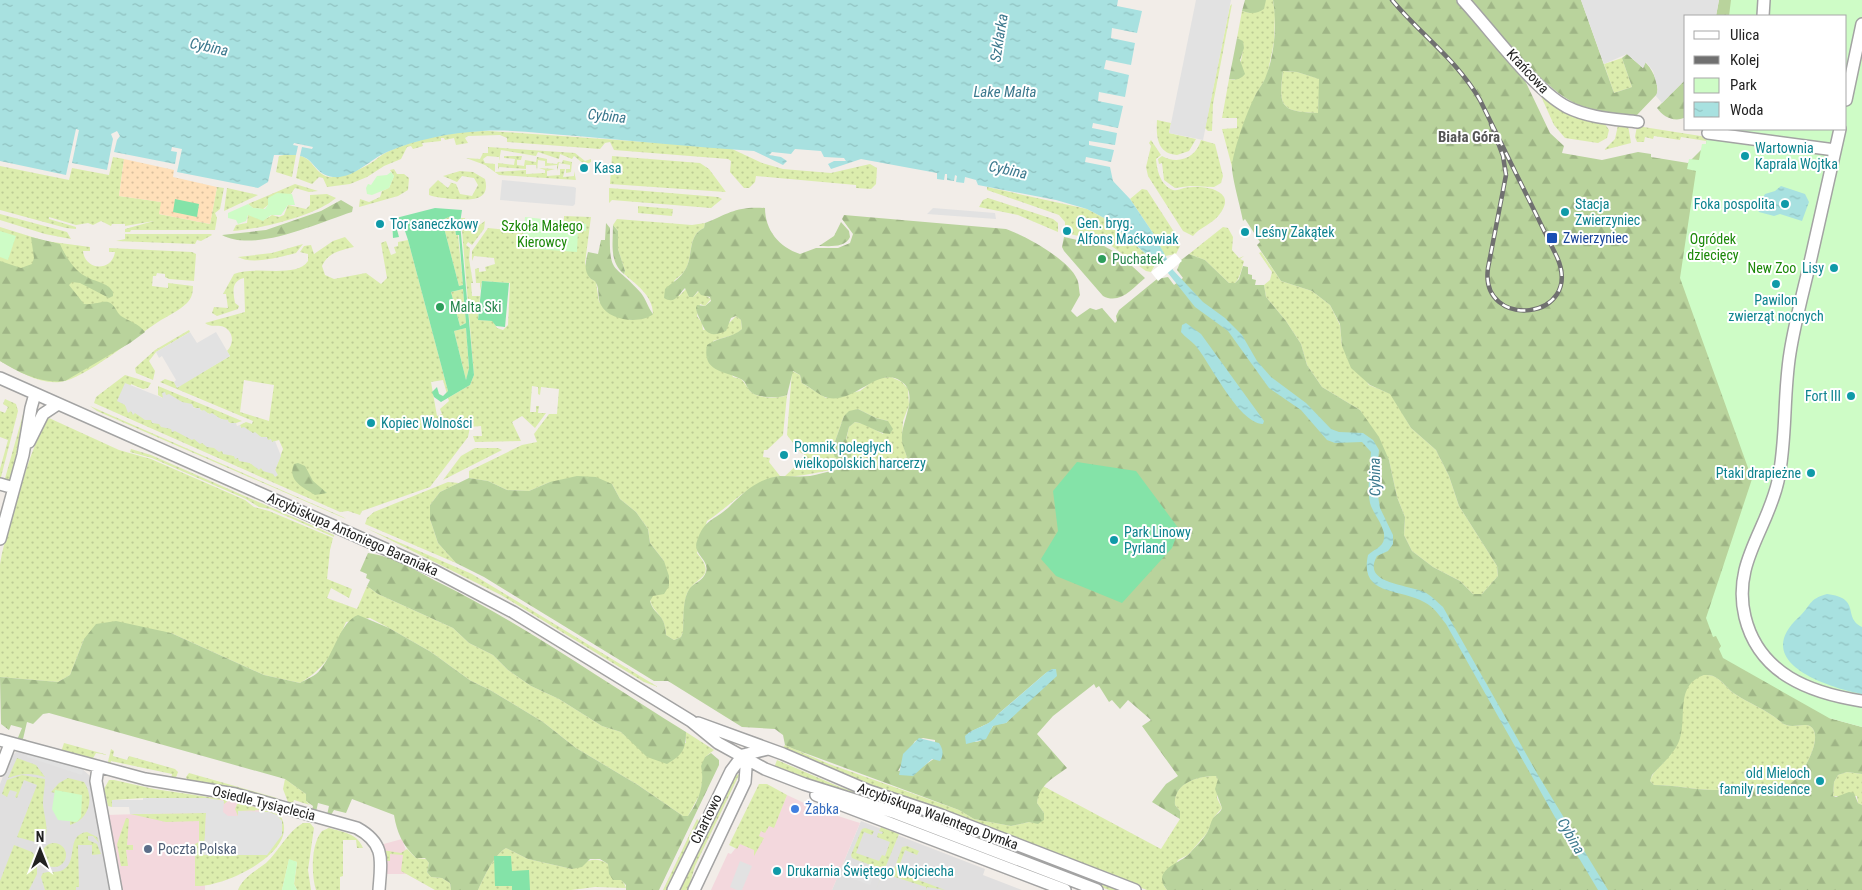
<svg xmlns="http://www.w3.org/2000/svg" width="1862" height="890" viewBox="0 0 1862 890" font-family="'Roboto Condensed',sans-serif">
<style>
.residential{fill:#e0dfdf}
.commercial{fill:#f3d8dd}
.grass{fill:url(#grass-dots);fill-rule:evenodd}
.forest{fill:url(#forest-firs);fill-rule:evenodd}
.sand{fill:url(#sand-dots)}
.park{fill:#cefcc6}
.pitch{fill:#84e3a8;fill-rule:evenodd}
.parking{fill:#e2e2e2}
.water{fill:url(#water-ripples)}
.pier{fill:#fff}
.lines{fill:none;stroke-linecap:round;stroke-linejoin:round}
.minor-casing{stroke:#a3a3a3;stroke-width:14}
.minor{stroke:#fff;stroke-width:11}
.rail-casing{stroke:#707070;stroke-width:4.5}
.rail{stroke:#fff;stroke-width:2.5;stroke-dasharray:8;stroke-linecap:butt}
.culture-dot{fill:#0f9aa8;stroke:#fff;stroke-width:2}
.transit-dot{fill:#1a4fb4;stroke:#fff;stroke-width:2}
.leisure-dot{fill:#2e9e5b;stroke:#fff;stroke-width:2}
.shop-dot{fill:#3f7fe0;stroke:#fff;stroke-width:2}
.service-dot{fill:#5c6f8a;stroke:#fff;stroke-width:2}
.labels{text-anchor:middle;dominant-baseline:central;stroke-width:4;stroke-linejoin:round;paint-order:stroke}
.street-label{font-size:14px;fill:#222;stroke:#fff}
.culture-label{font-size:14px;fill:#0d838f;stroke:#fff;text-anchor:start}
.park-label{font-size:14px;fill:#1b8808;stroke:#fff}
.transit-label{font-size:14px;fill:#164399;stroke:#fff;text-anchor:start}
.leisure-label{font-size:14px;fill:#27864d;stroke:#fff;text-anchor:start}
.shop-label{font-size:14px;fill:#366cbe;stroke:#fff;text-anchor:start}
.service-label{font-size:14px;fill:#4e5e75;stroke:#fff;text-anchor:start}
.water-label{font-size:15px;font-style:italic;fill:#3b788d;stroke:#fff}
.neighbourhood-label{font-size:15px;font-weight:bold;fill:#555;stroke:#fff}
</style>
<defs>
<pattern id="grass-dots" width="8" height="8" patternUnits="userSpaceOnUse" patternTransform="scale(1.25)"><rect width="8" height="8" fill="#dcedad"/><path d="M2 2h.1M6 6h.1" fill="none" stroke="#bccb95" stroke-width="1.8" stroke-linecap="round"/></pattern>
<pattern id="forest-firs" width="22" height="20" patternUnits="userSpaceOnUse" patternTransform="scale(1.25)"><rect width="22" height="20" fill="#b9d39c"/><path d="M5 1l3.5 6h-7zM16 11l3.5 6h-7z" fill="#9fb586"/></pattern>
<pattern id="sand-dots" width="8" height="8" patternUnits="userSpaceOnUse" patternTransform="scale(1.25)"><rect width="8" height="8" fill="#ffe0b9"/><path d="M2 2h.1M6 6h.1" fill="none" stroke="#dac09f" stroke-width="1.8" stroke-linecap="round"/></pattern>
<pattern id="water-ripples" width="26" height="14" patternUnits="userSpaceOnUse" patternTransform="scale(1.25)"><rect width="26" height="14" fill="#a8e1e0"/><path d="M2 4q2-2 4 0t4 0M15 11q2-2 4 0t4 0" fill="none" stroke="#90c1c0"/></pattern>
</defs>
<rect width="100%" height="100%" fill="#f2ede8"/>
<path class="residential" d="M19 750 80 767 89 775 114 890H0V784L11 756Z
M861 821 985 869 983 875 1022 890H832Z"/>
<path class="commercial" d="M207 793 263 806 264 854 205 855V890H122L106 815 206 812Z
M787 795 819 810 860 823 832 890H711L728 853 731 854 760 817 775 824Z
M402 839 409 859 408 874H383L380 845Z"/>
<path class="grass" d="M1266 0H1273L1275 14 1274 42 1267 76 1255 96 1232 167 1222 129 1237 128V118H1222L1229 79 1235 80C1239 70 1244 52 1243 42L1237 38 1242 11 1250 13Z
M1232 4 1213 104 1212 131H1208L1205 128 1230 6Z
M1622 58 1632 87 1614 93 1604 64Z
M1283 71 1297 72 1320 79 1318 113C1281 112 1278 107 1283 71Z
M1540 94 1605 124 1609 130 1607 138 1598 143 1565 138 1554 125Z
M1157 120 1171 123 1169 133 1196 139 1189 151 1177 155C1157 154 1156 136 1157 120Z
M1618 125H1628L1631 143 1604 150 1615 139Z
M1637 126 1707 137 1706 141 1681 137 1680 140 1654 136 1653 139 1645 137 1644 142H1637L1635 137Z
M489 131 730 148 762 163 783 169 831 173 870 164 877 168 876 184 871 189 856 188V185L756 176 755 182 749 188H744L730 172 731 161 728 159 614 150 610 142 605 143 600 149 507 142V138L500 135 468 136 465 138 468 143 456 145 454 138 445 140 444 138H441V141L422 143 423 146 413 149 411 146 407 147 401 159 384 166 367 177 350 184 327 187 323 178 319 177 312 184 296 178 300 156C314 158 316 179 334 177 345 176 362 169 371 163 376 160 381 155 387 152 418 138 454 131 489 131Z
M1151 140 1161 155 1156 159C1157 170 1160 185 1173 190 1177 191 1180 189 1184 188 1196 186 1217 186 1224 197 1227 203 1223 210 1219 215 1212 224 1199 228 1193 236L1183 231 1148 176 1146 167 1151 146 1149 143Z
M1201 140 1215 144 1223 176 1221 183 1214 187 1190 186 1175 188 1164 180 1162 163 1159 164 1158 159 1162 156C1178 165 1196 158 1201 140Z
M488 147 575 153 585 161 591 159V162L585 165 574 156 572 159 560 154 559 159 538 152 536 156 501 150 499 161V157L487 156 483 159 485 163 495 164V172L526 170V174L545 173V170L539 168 555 169 547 171V176L560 175V169H565L563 177 574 176V171L576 180 499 175 485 165 466 158 480 159 483 153H488Z
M289 154 296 155 292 177 276 172 279 156Z
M504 156H522L521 160H517V165L524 166 525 160 536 162 537 157 547 159V163L557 164 558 162 562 163 563 160 572 162 571 172 566 173V169H570V165L559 163 557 171V165L545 166V161L538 160 537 170 536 165H526V169L499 167 498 170V163L514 165 515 159 504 158Z
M612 156 700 163 709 169 726 192 610 184Z
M113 157 124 159 119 196 162 202 159 214 210 224 217 187 224 188 220 209 215 213 217 218 215 230H131L130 232H125V229L154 221 125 226V224H112L111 226 101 221 93 225 88 223 76 225 49 217V219L76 227V229L66 228 0 210V166L69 180 72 168 109 175Z
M394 169 397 174H404L409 178 408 190 398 196 359 207 360 199 369 202 380 197 382 191 389 188 394 176 390 170Z
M460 171 473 172 485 179C491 202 469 200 453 199 446 198 437 198 429 195V189L438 180 448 188 451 183 448 182 456 184 460 194 472 196 478 185 474 178 462 176 457 182 443 176Z
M295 184 318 191 309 192 295 188 290 195 268 200V205L263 209 253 208 248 204Z
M987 187 1087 209 1106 219 1156 263 1151 272 1146 271 1106 242 1065 233V222L1059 215 987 190Z
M227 188 258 195 224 211Z
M609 188 718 197 722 199 711 208 612 200 609 203Z
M1142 189 1147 190 1178 238 1180 246 1176 254 1165 256 1153 233 1130 199Z
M327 194 336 198C315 216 260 229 233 231L236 225 247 223 248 215C258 216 262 223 272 215L279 217 284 215 288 205 306 209 310 205V195Z
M988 198 1053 219 1058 223V232L1018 215 979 207 983 200Z
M638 206 673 209 672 216 638 213Z
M0 214 67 232 71 239 45 234 0 220Z
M564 216 591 217 585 263 590 278 596 282 599 302 630 320 653 314C653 296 637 285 624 274L625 271 618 249V231L613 225 617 219 692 225 705 223 704 228C686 236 695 258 683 273 681 276 676 278 674 281L679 296 687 288 689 297H693L699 291 711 299 705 306 700 304 697 316 702 323 703 330 729 323 736 316 741 320 742 329 736 334 713 341 733 377 741 379C745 383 748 389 751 392 760 399 778 399 787 395L783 435 767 450H764L763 457 770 458 769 462 780 476C749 482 732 505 707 521L697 553C720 580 691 576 686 597 683 608 684 621 683 632L681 637 674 640 666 635C665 613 654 615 650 600L664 561 650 543 648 529 636 512 620 499 612 484 550 482 529 491 507 490 488 481 469 478V471L522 445 537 442 534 434 549 414H557L559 389 541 387 540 395 538 394V387L532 386 530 412H536V406H539L538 413H546L535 428 522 416 512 422 521 441 475 442 473 436H482L481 426 470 427 468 437 430 487 362 511 360 515 348 511 340 512 94 403 96 397 125 375 151 383 148 388 143 389 131 384 125 405 131 411 277 475 275 470 283 449 279 440 272 442 241 428 240 425 246 422 252 424 253 421 160 382 165 379 174 382 177 387 230 356 227 351C234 344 234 332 224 327 217 324 211 328 205 323L245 312 244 278C231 281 233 292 235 303L239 306 238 309 217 316 212 313 214 307 228 308 226 294H223L234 274C254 265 296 279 308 261V254L300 252 304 246 311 245 314 254 333 241 345 237 354 247C341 250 327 253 322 266L325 275 334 279 366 273 381 284 387 278 381 243 386 241 391 255 396 253 394 247 398 246V242L408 240 448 391 447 394 443 380 431 382 437 416 442 414 440 409 449 401 448 398 470 385 474 375 461 218H465L466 225 478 226 485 221 484 229 472 245 468 242 466 245 470 248 469 259 473 283H471L472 296H480L478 320 493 321 497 328 503 330 508 325 510 283 482 281 480 291V283H476L475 269 479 268V272L486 271 485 267 495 264 494 258 474 256 472 261V251L488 228 517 231 516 227H524L523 248 564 222ZM244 380 274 385 269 421 240 412Z
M449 217 454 220 456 235H458L463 285 459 286 442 220Z
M0 227 45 241 90 247V251H83C85 271 112 272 115 252H109V248L192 252 196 254 194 281 169 279 165 277V274L157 273 156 276H153L152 286 168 288V283L193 286C193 292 192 298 187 303 179 311 167 316 158 322 136 336 85 379 60 382 38 384 18 371 0 361Z
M1223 227 1228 228 1233 237 1232 250 1239 258 1244 256 1240 259 1244 261C1242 268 1240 278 1235 283H1229L1205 260 1189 254Z
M125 234H211L212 235 201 241 197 240 195 244 116 241 125 239Z
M303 244 296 253C280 257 252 265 238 257L272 253Z
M1261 252 1281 281 1312 291 1330 305 1340 325 1342 346 1369 385 1391 394 1411 428 1436 450 1449 476 1459 506 1497 566 1498 576 1482 594H1473L1460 581 1433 567 1412 551 1404 535 1405 517 1397 497 1389 460 1360 410 1322 387 1307 365 1301 344 1286 321 1266 297 1264 285 1270 280 1272 272 1259 253Z
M463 289 466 323 460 326 451 292Z
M466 328 469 368 466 380 454 331Z
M189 330 190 332 156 352 149 361 155 371 153 380 136 373 135 368 155 350Z
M792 371 800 375 802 383 826 398 860 391 877 378 891 377 902 382 908 389 909 405 903 421 902 440 907 458 904 467C888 471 873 466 857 467 832 468 809 476 784 477L801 461H804V454L801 453 787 435ZM858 409 876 418 888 421 883 434 864 424 855 422 849 427 846 440 832 450 844 416Z
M158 386 242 421 233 424 170 397 163 398 158 395Z
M5 399 16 404 18 411 0 481V469L8 440 0 437V411L5 413 8 407 3 404Z
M90 406 343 517 346 519 97 411Z
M24 411H26L11 479 4 482Z
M49 418 119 450 151 459 245 500 254 507 269 511 333 538 330 550 327 579 352 589 349 598 331 588 327 598 357 609 367 586 378 594 453 628 469 643 493 655 508 670 531 686 559 699 602 726 621 732 631 741 686 743V732L714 750 705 757 701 792 688 816H683L638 785 576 748 543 722 490 690 471 681 431 652 389 628 370 618 346 622C334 651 327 667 300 683L264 675 171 633 84 639 70 675 58 682 0 677C0 641 0 603 0 566 1 547 36 428 49 418Z
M475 448H498L502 450 443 480 461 456Z
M131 449 151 455 334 535V537L270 509 259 507 246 499 152 458 130 452Z
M448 482 459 483 440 492 430 505V519L438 543 456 563 365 524 367 518 374 512Z
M366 528 472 574 658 687 644 682 501 595Z
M1704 675C1707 675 1712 675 1715 677 1723 681 1728 690 1735 694 1750 704 1767 710 1781 722 1792 732 1809 718 1814 731 1820 745 1800 780 1787 786 1777 792 1761 788 1749 787 1738 787 1727 790 1715 790 1695 790 1675 785 1654 785L1650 781C1653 770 1663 766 1668 756 1679 737 1679 709 1686 689 1689 680 1696 677 1704 675Z
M64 743 108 755 96 753 91 762 61 752Z
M785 745 829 764 959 810 974 819 1011 826 1029 822 1038 823 1044 813 1037 803 1038 794 1043 786 1161 849 1180 819V811L1175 805C1173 783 1197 776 1216 776L1218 779 1217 798 1222 808 1214 817 1207 833 1188 855 1178 860 1164 886 1167 890H1147C1025 843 902 800 781 750Z
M111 749 114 751 113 756 127 760 129 756 175 769 178 772 175 780 171 779 172 774 111 761 110 766H107Z
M17 758 36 765 45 777C31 773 22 773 8 778Z
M777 760 840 787 946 822 1122 890H1109L881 803 774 768Z
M1847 772 1862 774V805L1858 803 1857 796H1833L1834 782 1838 775Z
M189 773 277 798 278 802 188 782 186 777Z
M734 773 739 775 695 866 688 890H678Z
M22 775 45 779C45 787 43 795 43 803 43 816 53 836 39 843L17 837 37 785 24 780 17 798 15 797 17 792 10 790 7 797 2 794 7 780Z
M68 778 84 782C95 798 89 820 70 825V821L77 822 55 790V793L51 792 59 783Z
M285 779 306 794V801L310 805 294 800 292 806 289 805 283 789Z
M109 780H114L154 789 229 800 224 804 223 800 143 798 112 800V807L108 806 104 789Z
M759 784H767L787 795 774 828 769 826 765 833 761 831 759 836 764 838 754 856V850L740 844 737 849 729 845Z
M238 802 280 815C303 851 223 888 195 886V844L199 842V821L166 822 130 814 206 813 204 855H267L262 810 239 811 238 816 235 809Z
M126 818 129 819 127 845H133V850H126L128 866H121L117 844Z
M697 819 700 822 668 890H663Z
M303 823H310L314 828 308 870 311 890H297L294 884 297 862 289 860 282 890H238C243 877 256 871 266 863 279 851 287 832 303 823Z
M881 827 899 834 876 890 884 870 852 858 851 855 862 829 865 828 874 831 872 835 864 832 856 853 879 861 882 855 885 856 890 842 877 837 878 833 882 834 883 832 879 831Z
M329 828C343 832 357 833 363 848H357L356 840H343V876L340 877V890H316C311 874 311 844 322 831Z
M87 832 97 837 99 843 93 836H88V840L97 844 101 854 92 855V845H78L79 887H76V890H45L41 877 43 873C49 871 56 873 63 870 79 861 65 835 87 832Z
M42 855a12 12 0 1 1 24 0a12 12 0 1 1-24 0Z
M14 845 32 852 37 858V874L29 890H0V881Z
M907 846 919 851 917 855 905 850 897 872 945 890 927 887 926 890V887L892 876 902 847Z
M506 848 528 859 572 869C585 862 594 855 608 864 611 874 624 878 626 888L595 887 571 890H478C484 877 494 855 506 848Z
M407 849 416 858 426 859 429 863 427 872 431 877 442 878 450 883 451 890H435L401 871 403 855 390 854V861H383L382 850 401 853Z"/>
<path class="forest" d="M1245 0H1266L1264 9C1257 14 1251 14 1242 11Z
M1273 0H1457L1519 68 1550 133 1564 146 1562 153 1602 160 1638 152 1651 154V157L1688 163 1706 145 1708 129H1846V16H1716L1719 0H1862V335L1829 718 1862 727V774L1847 772 1838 775 1834 782 1833 796 1836 797 1849 792 1854 793 1858 803 1862 805V890H1167C1150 869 1182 863 1190 853 1196 846 1204 839 1208 831 1210 827 1211 820 1214 817 1218 813 1220 813 1222 808L1215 789 1218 779 1216 776C1198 776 1173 783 1175 805L1180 811V819L1152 802 1166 784 1178 776 1142 726 1151 720 1128 700 1120 709 1112 700 1109 702 1099 686 1096 688 1094 684 1053 716 1037 734 1067 768C1053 778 1039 785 1037 803L1044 813V820L1038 824 1029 822 1011 826 974 819 959 810 794 749 785 745 783 735 775 729 742 727 668 681H654L484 577 456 563 438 543 430 519V505L440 492 469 478 488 481 507 490 529 491 550 482 577 476 596 477 612 484 620 499 636 512 648 529 650 543 664 561 669 576V586L664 594 653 596 650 601C654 616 665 612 666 635L674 640 681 637 683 632C684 618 682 599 690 588 695 582 703 581 706 572 710 560 692 554 697 541 704 519 715 520 729 507 743 493 758 478 780 476 790 476 800 477 810 476 826 473 842 467 859 467 874 467 888 471 904 467L907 458C906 452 902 446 902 440 900 423 920 395 902 382 879 364 857 403 828 398 820 396 810 387 802 383L800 375 793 371 787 395C778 399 756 398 750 391 746 387 746 381 741 379 723 370 702 372 707 345 718 337 732 338 742 329L741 320 736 316 731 318 726 331C714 336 707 336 702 324 700 318 697 315 696 308L697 305 705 306 711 301 710 297 701 295 698 291 693 297H689L685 288C679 294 675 305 664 298L665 289C670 284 679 279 683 273 695 258 686 236 704 228L705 223C730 213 736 206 765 208 765 230 779 247 800 254L816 248H838L850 243 853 234 842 219 844 215 1006 229C1026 236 1069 260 1077 279 1079 283 1079 290 1080 295L1071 311 1077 317 1090 308 1096 310 1102 308 1115 323 1117 321 1116 316 1119 310 1157 279 1168 277 1174 285 1183 278 1177 270 1181 260 1189 254 1205 260 1229 283H1235L1239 279 1243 266 1248 267V274L1252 275V279L1256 280 1255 285H1264L1266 297 1286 321 1301 344 1307 365 1322 387 1360 410 1379 437 1389 460 1397 497 1405 517 1404 535 1412 551 1433 567 1460 581 1473 594H1482L1498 576 1497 566 1459 506 1449 476 1436 450 1411 428 1390 394 1370 385 1351 368 1342 346 1340 324 1330 305 1312 291 1281 281 1257 245 1260 242 1245 219 1243 221C1241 209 1231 175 1232 165 1235 145 1246 114 1255 96 1258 89 1264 83 1266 76 1275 53 1277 24 1273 0ZM1283 71 1297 72 1319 79 1318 113C1281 112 1278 107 1283 71ZM1047 672 1023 705 1006 723 995 724C988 731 987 741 975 742L968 733 993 721 997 715ZM1704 675C1707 675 1712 675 1715 677 1723 681 1728 690 1735 694 1750 704 1767 710 1781 722 1792 732 1809 718 1814 731 1820 745 1800 780 1787 786 1777 792 1761 788 1749 787 1738 787 1726 790 1715 790 1695 790 1675 785 1654 785L1650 781 1652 775C1661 765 1677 751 1680 738 1687 715 1675 685 1704 675ZM923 738 935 740V758L922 767 898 771 915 741Z
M1471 0H1581L1614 93 1632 87 1622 58 1627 54 1643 68 1645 62C1653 70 1659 83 1657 94L1636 116C1617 113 1596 112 1579 105 1543 91 1498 30 1471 0Z
M1237 38 1243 41 1244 48 1240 60 1245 74C1240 80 1236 80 1229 79Z
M1686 79V117C1675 123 1663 117 1657 108Z
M341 200 353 207 352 212C317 223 255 253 222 235L266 230 321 211Z
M841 222 849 231 850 237C845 248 830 246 819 246L834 236Z
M606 223 610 228C609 277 613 261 641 293 646 299 648 308 653 314 640 325 608 320 601 305 597 299 600 289 596 283 595 280 592 280 590 278 583 271 586 260 588 252L598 254 601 240H605Z
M613 225 618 231V249L625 271 624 274C609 262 613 243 613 225Z
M31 237 60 244C65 256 74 270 85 276 94 282 108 282 113 292V296L109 298 80 283 72 282 69 285 84 304C93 305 103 301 108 302 115 304 116 312 121 316 130 322 138 323 145 332L130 343 65 381C41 384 20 373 0 361V261L21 268 32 264 34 258Z
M1064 237 1104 246 1120 255 1145 278C1133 288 1120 305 1103 296L1064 251 1062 247Z
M858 409 876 418 888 421 893 429 890 434C878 434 867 424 855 422L849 427 846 439 852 450 851 457 843 460 835 457 832 450 844 416 849 411Z
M298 463 305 466 313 481 327 493 315 495C303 487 287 481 294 464Z
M368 553C392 556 417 571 438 582 525 625 603 681 686 732 686 750 682 755 667 764L647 757 621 732 602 726 559 699 531 686 508 670 493 655 469 643 453 628 378 594 367 586 370 580 366 578 367 574 360 571Z
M358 615 389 628 431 652 471 681 490 690 543 722 576 748 638 785 683 816H688C699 801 705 783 701 766L705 757 711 753 719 760V765L659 890H626V885L621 880H613L609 874 608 864 600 859H590L582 867 572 869 528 859 506 848C494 855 484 877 478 890H451L450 883 442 878 431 877 427 872 429 863 425 858H416C402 844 397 833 394 815L352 799 346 813 334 810 331 815H327L329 806 318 803 316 812 312 811 313 806 306 801V794L285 779 49 713 43 714 33 724 27 722 23 739 27 740 26 743 17 740 22 728 11 725 9 730 1 724 0 677 58 682 70 675 84 639 96 624 116 621 171 633 264 675 300 683C306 679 316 676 320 670 334 654 340 622 358 615Z"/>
<path class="sand" d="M124 159 174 170 173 177 217 187 210 224 159 214 161 202 119 196Z"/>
<path class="park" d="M1731 0H1862V727L1829 718 1723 658 1719 649 1721 646 1716 636 1713 637 1706 618 1752 479 1680 278 1696 171 1687 169 1689 159 1699 160 1702 144H1706L1708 129H1846V16H1729Z
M391 172 394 176 389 188 372 195 367 194 366 188 368 184 371 185 377 176 387 175Z
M277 193 292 194 295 205H288L281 215H271L263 221 248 215 246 221 238 224 236 220 228 218V213L248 204 253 208 265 209 268 205V198Z
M525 217 586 224V231L578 230 577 252 522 248Z
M0 231 16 236 8 260 0 257Z
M55 790 82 795 81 817 77 822 58 820 52 809Z
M289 859 297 862 294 884 297 890H282Z"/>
<path class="pitch" d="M175 199 199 204 197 217 173 212Z
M435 208 462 210 460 223 474 375 470 385 441 402 434 397 432 392 437 387 439 394 443 396 448 391 408 240 403 225 396 226 399 237 393 238 392 219ZM449 217 454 220 456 235H459L463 285 459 286 442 220ZM463 289 466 323 460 326 451 292ZM466 328 469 368 466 380 454 331Z
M482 281 509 283 505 327 496 326 492 321 478 320Z
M1077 462 1136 471 1179 529 1172 548 1122 603 1056 576 1041 559 1058 531 1053 491Z
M494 856H511L512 871 529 870 530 890H512V886H495Z"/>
<path class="parking" d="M1196 0H1231L1203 140 1169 133Z
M1581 0H1719L1716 16H1686V79L1662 103 1656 96 1658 89 1653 71 1646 62 1643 68 1627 54 1604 64Z
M502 180 574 187 576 188 575 204 573 206 500 200Z
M933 208 995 213 996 219 927 214Z
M190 332 197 343 216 332 230 356 177 388 174 382 176 380 162 356 159 358 156 352Z
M125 383 163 398 162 393 165 392 166 395 169 394 182 402 192 404 194 408H200L201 411 204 410 209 414 212 413 221 419 228 420 229 423H236L237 426 240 425 241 428 244 427 253 433 255 432 261 437H267L268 440 271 439 272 442 275 441 281 456 275 470 278 475 275 477 273 474 263 471 261 468 259 470 250 463 239 461 238 458 235 459 234 456 223 454 222 451 219 452 214 448 207 447 202 443 200 444 194 439 192 440 175 431 172 432 171 429 161 427 159 424 152 423 151 420H145L135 413 133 415 131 411 128 413 125 405 117 401Z
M25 751 80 767 83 769 82 775 27 757Z
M143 798H207L224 801 223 812 228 816H238V811L269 812 277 815 282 821V835L267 855H204L206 813 130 814 129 807H112V800H143Z
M740 861 752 866 742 890H737L730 887Z
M851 864 869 871 871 867 876 869 870 885 846 876Z"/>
<path class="water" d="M0 0H1118L1117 6 1142 11 1137 33 1112 28 1111 38 1135 43 1131 65 1106 60 1104 69 1129 75 1125 97 1099 92 1098 101 1123 106 1118 128 1093 123 1092 128 1117 133 1115 145 1089 141V145L1114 150 1111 162 1086 157 1085 162 1110 167 1113 181 1130 199 1153 233 1173 270 1203 302 1225 318 1242 335 1257 361 1271 377 1306 403 1331 429 1339 432 1363 433 1373 440 1379 450 1376 484 1380 508 1393 535V544L1388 551 1377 556C1361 584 1407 584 1424 592 1431 595 1437 602 1443 607L1538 775 1608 890H1598L1561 828 1446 624C1439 615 1434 607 1424 602 1399 588 1359 596 1368 555 1373 550 1383 547 1384 539 1386 527 1373 514 1370 503 1367 486 1370 469 1371 452L1362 442 1335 443 1327 440 1301 410 1269 388 1228 331 1195 307 1168 273 1106 219 1087 209 1056 200 978 185 976 180 965 177 964 183 956 182 957 176 955 175 954 181 947 180V174H945L944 180 937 179V173L861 159 831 169 828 164 834 161H846L844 158 824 157 821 151 795 149 791 154 772 152 769 155 781 157 787 161 783 165 754 151C695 147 636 141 577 136 546 134 514 129 482 131 450 133 417 139 387 152 370 159 354 179 333 177 315 175 314 158 300 156L302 147 312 149 313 147 294 143 293 145 298 146 296 155H274L268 182 258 188 177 172 182 149 172 147 171 151 177 152 175 164 114 152 117 140 120 136 117 131 111 134 113 139 107 170 72 163 79 130 76 129 66 175 0 161Z
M1781 186 1805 194 1809 202 1802 221 1780 214 1774 216 1759 212 1757 208 1765 194 1775 191Z
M1186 323 1201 334 1264 421 1263 424C1238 423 1210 362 1195 345 1190 340 1185 337 1181 332L1182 325Z
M1827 594C1862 598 1842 617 1862 627V694C1826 687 1750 662 1799 617 1811 606 1808 599 1827 594Z
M1052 669H1056L1057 676 1006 723 993 726 986 739 966 744 965 736C974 727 989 727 997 715L1047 672Z
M919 738 939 743C943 749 944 755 940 761L932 759 913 776 899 775 903 754Z"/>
<path class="pier" d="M1175 253 1182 261 1158 281 1151 272Z"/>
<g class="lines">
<defs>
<path id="minor" d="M1463 0C1490 29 1534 90 1567 107 1589 118 1615 119 1638 122
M1763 16 1764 0
M1846 100 1862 24
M1840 129C1830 172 1821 215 1811 258 1804 289 1795 321 1790 353 1783 396 1787 439 1778 481 1767 531 1732 563 1745 617 1759 674 1810 693 1862 701
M1708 133 1835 150
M0 378 435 571 513 612 691 721 718 743 765 769 804 784 896 813 1097 890
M29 442 43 414 58 404
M0 484 14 488
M0 539 23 455 31 408 35 394
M698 723 783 754 869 791 941 815 1135 890
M0 740 145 779 235 794 357 828C386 844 381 861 379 890
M98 768 96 781 116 890
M0 770 10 744
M816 795 1065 890
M673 890 731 771 743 755 768 749
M694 890 745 782 747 754"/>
</defs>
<use href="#minor" class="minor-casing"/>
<use href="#minor" class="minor"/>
<defs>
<path id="rail" d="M1392 0C1422 36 1456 59 1480 100L1557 257C1585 321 1479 331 1488 268L1506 175 1503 156 1491 124"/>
</defs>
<use href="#rail" class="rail-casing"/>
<use href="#rail" class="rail"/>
</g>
<g class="culture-dot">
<circle cx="1745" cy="156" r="5"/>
<circle cx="584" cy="168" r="5"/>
<circle cx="1785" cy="204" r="5"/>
<circle cx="1565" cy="212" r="5"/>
<circle cx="380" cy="224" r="5"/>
<circle cx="1067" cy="231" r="5"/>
<circle cx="1245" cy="232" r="5"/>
<circle cx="1834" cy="268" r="5"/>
<circle cx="1776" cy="284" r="5"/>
<circle cx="1851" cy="396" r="5"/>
<circle cx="371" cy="423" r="5"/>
<circle cx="784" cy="455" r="5"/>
<circle cx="1811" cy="473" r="5"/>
<circle cx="1114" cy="540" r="5"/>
<circle cx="1820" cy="781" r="5"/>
<circle cx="777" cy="871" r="5"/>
</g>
<rect class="transit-dot" x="1546" y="232" width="12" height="12" rx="2.5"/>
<g class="leisure-dot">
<circle cx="1102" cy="259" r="5"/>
<circle cx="440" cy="307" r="5"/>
</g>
<circle class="shop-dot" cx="795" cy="809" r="5"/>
<circle class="service-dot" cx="148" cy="849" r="5"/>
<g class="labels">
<g class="street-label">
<text transform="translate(1528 71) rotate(47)">Krańcowa</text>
<text transform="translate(353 534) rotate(24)">Arcybiskupa Antoniego Baraniaka</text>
<text transform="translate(264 803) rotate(14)">Osiedle Tysiąclecia</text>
<text transform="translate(938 816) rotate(20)">Arcybiskupa Walentego Dymka</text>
<text transform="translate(706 819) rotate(-64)">Chartowo</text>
</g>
<g class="culture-label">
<text x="1755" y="148">Wartownia<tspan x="1755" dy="16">Kaprala Wojtka</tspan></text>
<text x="594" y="168">Kasa</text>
<text x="1575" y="204">Stacja<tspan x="1575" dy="16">Zwierzyniec</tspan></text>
<text x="1775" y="204" text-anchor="end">Foka pospolita</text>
<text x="1077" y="223">Gen. bryg.<tspan x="1077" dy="16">Alfons Maćkowiak</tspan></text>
<text x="390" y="224">Tor saneczkowy</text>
<text x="1255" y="232">Leśny Zakątek</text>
<text x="1824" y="268" text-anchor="end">Lisy</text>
<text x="1776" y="300" text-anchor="middle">Pawilon<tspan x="1776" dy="16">zwierząt nocnych</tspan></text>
<text x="1841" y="396" text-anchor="end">Fort III</text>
<text x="381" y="423">Kopiec Wolności</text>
<text x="794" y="447">Pomnik poległych<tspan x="794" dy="16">wielkopolskich harcerzy</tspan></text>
<text x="1801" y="473" text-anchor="end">Ptaki drapieżne</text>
<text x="1124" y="532">Park Linowy<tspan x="1124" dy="16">Pyrland</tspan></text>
<text x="1810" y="773" text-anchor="end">old Mieloch<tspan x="1810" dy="16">family residence</tspan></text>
<text x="787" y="871">Drukarnia Świętego Wojciecha</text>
</g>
<g class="park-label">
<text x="542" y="226">Szkoła Małego<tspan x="542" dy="16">Kierowcy</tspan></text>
<text x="1713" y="239">Ogródek<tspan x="1713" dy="16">dziecięcy</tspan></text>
<text x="1772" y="268">New Zoo</text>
</g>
<g class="transit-label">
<text x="1563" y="238">Zwierzyniec</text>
</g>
<g class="leisure-label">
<text x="1112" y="259">Puchatek</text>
<text x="450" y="307">Malta Ski</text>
</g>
<g class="shop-label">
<text x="805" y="809">Żabka</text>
</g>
<g class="service-label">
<text x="158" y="849">Poczta Polska</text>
</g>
<g class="water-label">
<text transform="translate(999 38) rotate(-81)">Szklarka</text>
<text transform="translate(209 47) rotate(12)">Cybina</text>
<text x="1005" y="92">Lake Malta</text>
<text transform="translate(607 116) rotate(6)">Cybina</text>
<text transform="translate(1008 170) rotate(12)">Cybina</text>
<text transform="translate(1375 477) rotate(-91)">Cybina</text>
<text transform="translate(1571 836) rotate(60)">Cybina</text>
</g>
<g class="neighbourhood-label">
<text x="1469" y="137">Biała Góra</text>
</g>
</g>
<rect x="1684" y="15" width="162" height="115" fill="#ffffff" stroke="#a7a7a7"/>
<rect x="1694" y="31" width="25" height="8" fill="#ffffff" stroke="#a7a7a7"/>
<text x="1730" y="40" font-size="15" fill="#222222">Ulica</text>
<rect x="1694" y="56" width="25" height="8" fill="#707070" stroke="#a7a7a7"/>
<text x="1730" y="65" font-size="15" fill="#222222">Kolej</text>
<rect x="1694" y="78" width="25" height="15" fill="#cefcc6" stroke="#a7a7a7"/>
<text x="1730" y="90" font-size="15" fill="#222222">Park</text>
<rect x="1694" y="102" width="25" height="15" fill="url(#water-ripples)" stroke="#a7a7a7"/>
<text x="1730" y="115" font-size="15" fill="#222222">Woda</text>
<g transform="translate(40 850)" stroke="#ffffff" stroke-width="4" paint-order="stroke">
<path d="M0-4L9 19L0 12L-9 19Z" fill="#222222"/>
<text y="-8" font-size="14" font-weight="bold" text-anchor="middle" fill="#222222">N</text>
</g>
</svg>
